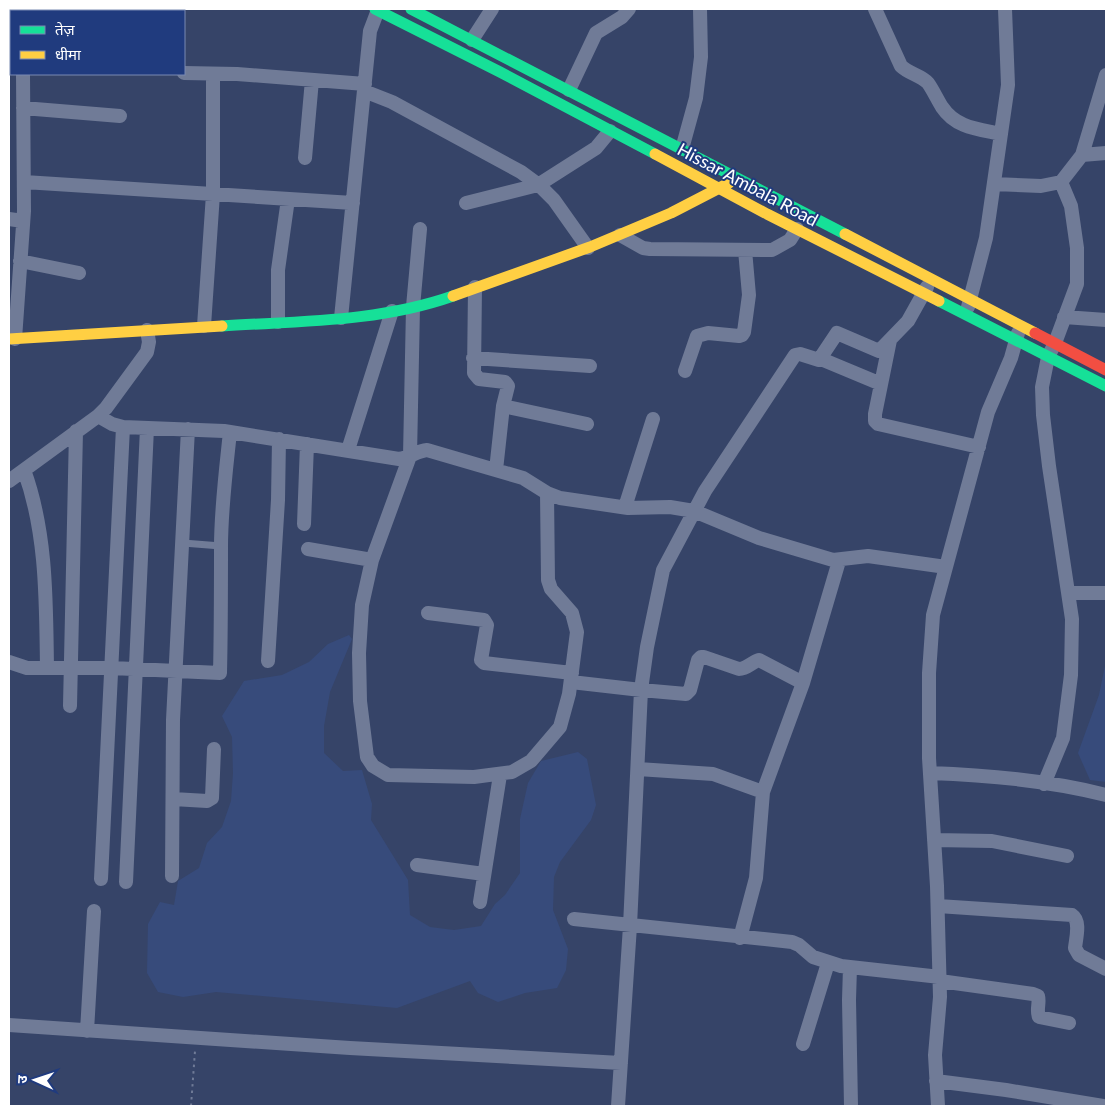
<svg xmlns="http://www.w3.org/2000/svg" width="1115" height="1115" viewBox="0 0 1115 1115" font-family="Lato,'Noto Sans Devanagari',sans-serif">
<style>
.water{fill:#374b7b}
.lines{fill:none;stroke-linecap:round;stroke-linejoin:round}
.path{stroke:#707b97;stroke-width:2;stroke-dasharray:2.5 4;stroke-linecap:butt}
.lane{stroke:#707b97;stroke-width:7}
.street{stroke:#707b97;stroke-width:14}
.fast{stroke:#16e098;stroke-width:11}
.slow{stroke:#ffcf43;stroke-width:11}
.jam{stroke:#f24e42;stroke-width:11}
.labels{text-anchor:middle;dominant-baseline:central;stroke-width:4;stroke-linejoin:round;paint-order:stroke}
.street-label{font-size:18px;fill:#fff;stroke:#203b7e}
</style>
<rect width="100%" height="100%" fill="#364468"/>
<path class="water" d="M349 635 352 639 330 692 324 726V753L343 771 362 770 372 804 371 820 408 880 410 915 430 927 454 930 481 926 495 904 505 895 520 873V819L528 783 541 761 578 752 587 759 596 805 591 820 560 862 554 877 553 910 568 949 566 970 557 988 525 993 498 1002 478 993 470 981 397 1008 216 992 183 997 158 992 147 973 148 924 160 902 174 905 178 881 199 868 207 843 222 827 231 801 233 773 232 737 222 716 244 681 282 675 309 662 328 644Z
M1106 661V782L1090 780 1078 753 1099 695Z"/>
<g class="lines">
<path class="path" d="M191 1106 195 1051"/>
<path class="lane" d="M183 543 221 546"/>
<path class="street" d="M875 9 901 66C909 74 921 75 928 83 933 90 937 99 942 107 956 128 978 129 1001 134
M28 11 29 9
M472 40 492 9
M184 73 237 74 365 84
M569 90 596 33 622 17 629 9
M364 91 392 102 521 172 540 186 554 200 588 248
M23 108 120 116
M682 149 696 98 701 57 700 9
M1082 155 1106 75
M305 158 312 80
M24 182 353 203
M994 184 1041 186 1061 182 1082 155 1106 153
M466 203 538 185 596 148 610 131
M9 219 23 221
M420 229 413 307 410 456 372 560 362 605 359 653 360 701 367 757 373 766 388 775 474 777 512 772 531 761 560 727 569 694 577 632 572 613 551 589 548 580 547 493
M620 235 643 248 650 249 772 250 790 240 797 229
M20 261 79 273
M475 287 474 373 479 379 505 382 508 386 503 406 496 470
M968 307 986 238 1008 85 1005 9
M1064 317 1106 320
M341 318 370 31 378 10
M278 322V270L288 199
M204 326 213 194V74
M15 339 24 211 23 74
M890 340 875 414V421L878 424 979 447
M473 358 590 366
M821 359 881 384
M685 371 697 336 708 333 739 336 742 335 744 332 749 295 745 250
M503 406 587 424
M98 416 112 424 123 427 224 431 399 459C409 458 417 451 427 450L523 478 547 493 560 498 628 508 670 507 694 511 759 538 833 560 868 556 946 567
M348 450 392 311
M24 470C47 533 46 602 47 668
M9 481 98 416 106 408 147 352 149 342 147 330
M625 507 653 419
M304 524 307 444
M308 549 372 560
M1068 593H1106
M428 613 484 620 487 625 481 660 484 663 572 673
M268 661 278 500 279 439
M9 662 27 668H112L220 673C221 631 221 589 221 547 221 508 226 470 230 432
M571 682 641 690 686 694 690 690 698 660 701 657H704L739 669C747 669 752 662 759 660L803 683
M70 706 76 431
M638 769 713 774 763 792
M930 773C986 775 1052 781 1106 795
M1044 784 1063 738 1071 675 1072 619 1049 466 1043 415 1042 387 1048 357 1055 343 1077 284V248L1071 206 1061 182
M173 799 207 801 212 798 214 749
M934 840 992 841 1067 856
M417 865 484 874
M172 876 173 720 188 429
M101 879 123 427
M126 882 147 428
M480 902 500 775
M938 906 1072 915C1081 921 1076 938 1075 948L1079 955 1106 969
M574 919 792 942 799 945 813 957 841 966 940 977
M740 938 756 878 763 792 803 683 839 561
M850 967 849 1000 851 1106
M940 981 1033 994 1038 996C1040 1003 1036 1010 1039 1017L1069 1023
M9 1025 350 1048 621 1063
M87 1031 94 911
M803 1044 828 963
M936 1081 1006 1090 1103 1106
M618 1106 630 926 641 690 647 647 663 570 705 491 795 355 800 354 819 360 837 333 879 351 908 321 927 287
M938 1106 935 1055 940 997 937 886 929 758V673L933 615 988 412 1011 358 1018 333"/>
<path class="fast" d="M375 9 500 72 655 154
M411 9 845 234
M939 301 1106 386
M222 326C300 321 379 322 453 296"/>
<path class="slow" d="M655 154 767 214 939 301
M845 234 1035 333
M453 296 590 247 671 213 729 183
M9 339 222 326"/>
<path class="jam" d="M1035 333 1106 370"/>
</g>
<g class="labels">
<g class="street-label">
<text transform="translate(748 184) rotate(28)">Hissar Ambala Road</text>
</g>
</g>
<rect width="1115" height="1115" fill="none" stroke="#ffffff" stroke-width="20"/>
<rect x="10" y="10" width="175" height="65" fill="#203b7e" stroke="#7989b2"/>
<rect x="20" y="26" width="25" height="8" fill="#16e098" stroke="#7989b2"/>
<text x="55" y="35" font-size="15" fill="#ffffff">तेज़</text>
<rect x="20" y="51" width="25" height="8" fill="#ffcf43" stroke="#7989b2"/>
<text x="55" y="60" font-size="15" fill="#ffffff">धीमा</text>
<g transform="translate(35 1080) rotate(273)" stroke="#203b7e" stroke-width="4" paint-order="stroke">
<path d="M0-4L9 19L0 12L-9 19Z" fill="#ffffff"/>
<text y="-8" font-size="14" font-weight="bold" text-anchor="middle" fill="#ffffff">उ</text>
</g>
</svg>
